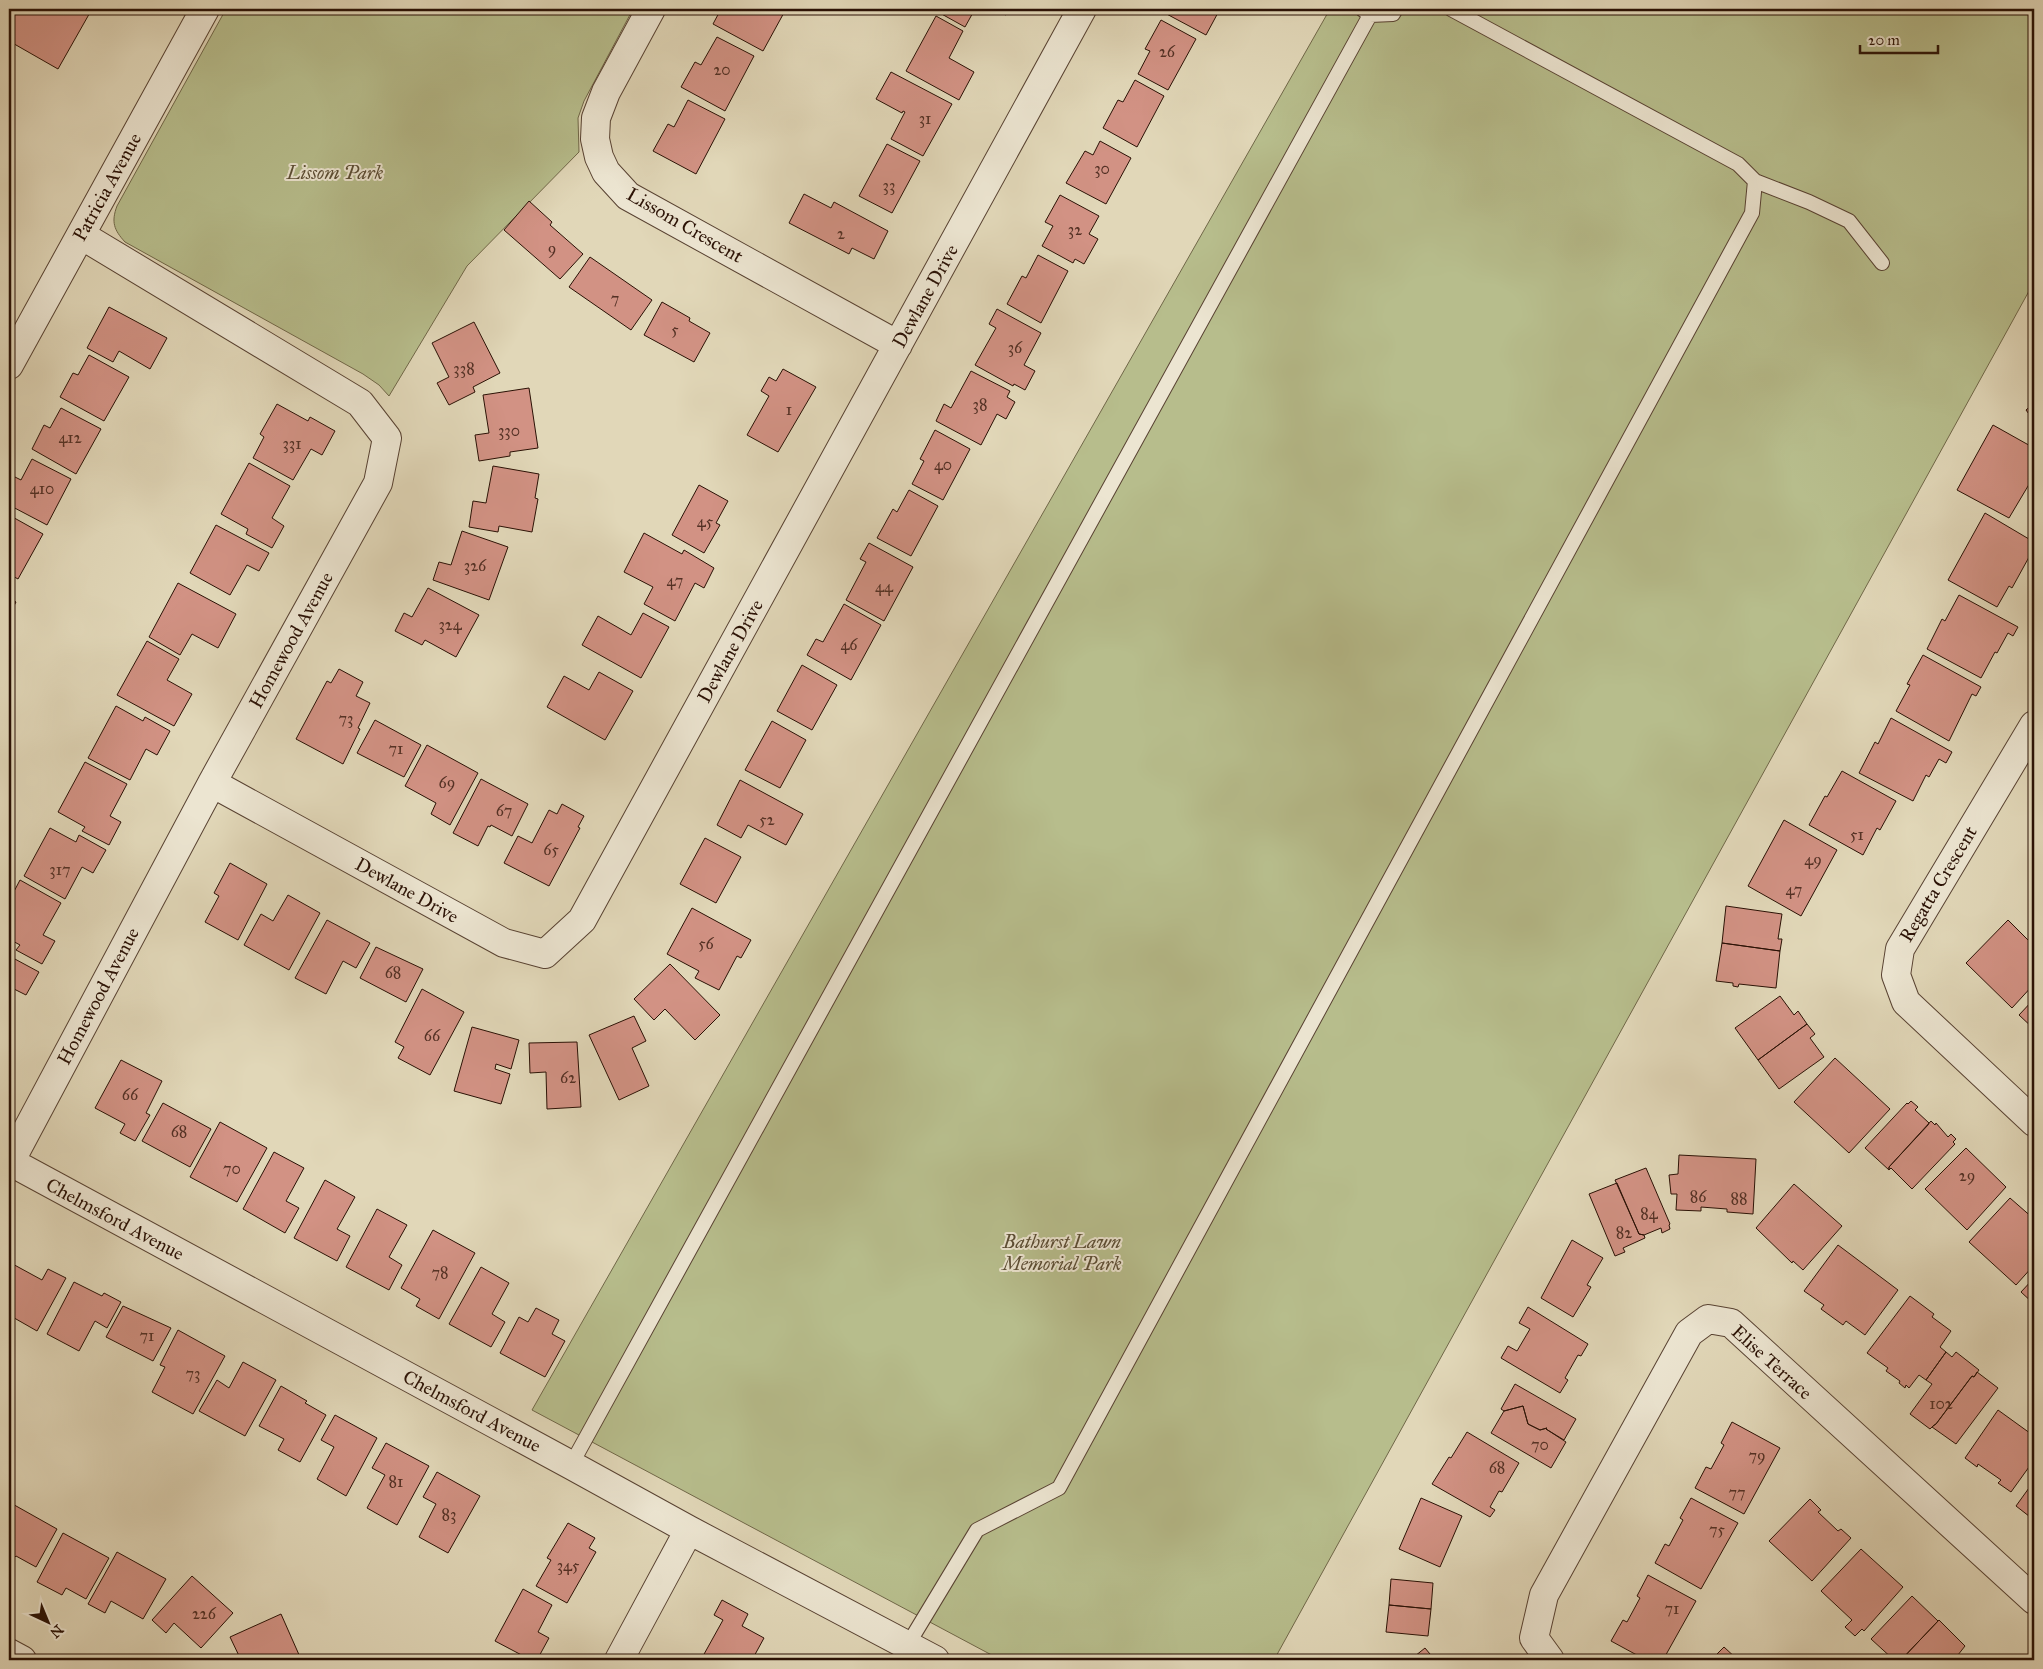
<svg xmlns="http://www.w3.org/2000/svg" width="2043" height="1669" viewBox="0 0 2043 1669" font-family="'IM FELL Great Primer',serif">
<style>
.green{fill:#b7bd8c;stroke:#706748}
.building{fill:#d29284;stroke:#2a1105}
.lines{fill:none;stroke-linecap:round;stroke-linejoin:round}
.service-casing{stroke:#584232;stroke-width:16}
.minor-casing{stroke:#584232;stroke-width:30}
.service{stroke:#ece5d1;stroke-width:14}
.minor{stroke:#ece5d1;stroke-width:28}
.labels{text-anchor:middle;dominant-baseline:central;stroke-width:4;stroke-linejoin:round;paint-order:stroke}
.number-label{font-size:16px;fill:#543125}
.park-label{font-size:19px;font-style:italic;fill:#5b4d34;stroke:#ece5d1}
.street-label{font-size:19px;fill:#2a1105;stroke:#ece5d1}
</style>
<rect width="100%" height="100%" fill="#e1d7b8"/>
<filter id="stains"><feTurbulence type="fractalNoise" baseFrequency=".004" numOctaves="4"/><feColorMatrix values="0 0 0 0 .2 0 0 0 0 .09 0 0 0 0 .02 0 0 0 .5 -.17"/></filter>
<radialGradient id="worn" r=".72"><stop offset=".6" stop-color="#630" stop-opacity="0"/><stop offset="1" stop-color="#630" stop-opacity=".3"/></radialGradient>
<path class="green" d="M226 9H633L584 101 578 118 579 152 467 266 389 396 379 385 363 374 125 242C114 230 111 222 117 206Z
M1330 9H2034V282L1274 1660H1001L532 1410Z"/>
<path class="building" d="M9 9H92L58 69 9 41Z
M721 9H786L763 51 713 24Z
M940 9H975L965 27 938 12Z
M994 9H1009L1006 15Z
M1162 9H1220L1206 35 1161 11Z
M936 16 963 31 949 58 974 72 959 100 906 71Z
M1161 20 1196 39 1168 90 1138 74 1150 51 1145 49Z
M717 37 754 56 725 111 681 87 695 62 701 65Z
M891 72 952 104 923 156 891 139 905 112 903 111 902 113 876 99Z
M1135 80 1164 96 1137 147 1103 128 1118 100 1123 102Z
M688 100 725 119 696 174 653 151 668 124 674 127Z
M1100 141 1131 158 1106 204 1066 183 1085 151 1093 155Z
M887 144 920 161 892 213 859 196Z
M804 194 831 208 834 202 888 231 874 259 852 248 849 254 789 223Z
M1060 195 1099 216 1089 234 1098 239 1084 264 1075 259 1073 263 1042 246 1053 226 1045 222Z
M529 201 552 222 550 225 583 254 560 279 504 230Z
M1038 255 1068 271 1041 323 1007 304 1022 276 1026 278Z
M590 257 652 300 631 330 569 287Z
M662 302 690 318 689 321 710 333 694 362 644 335Z
M109 307 167 338 150 369 119 351 113 362 87 348Z
M997 309 1041 333 1024 365 1035 371 1025 390 1014 384 1013 386 975 365 996 328 989 324Z
M474 322 500 373 473 387 475 392 449 405 437 383 449 377 432 343Z
M89 355 129 377 104 421 60 397 73 373 78 375Z
M783 369 816 387 778 452 747 435 769 396 761 391 769 377 776 381Z
M971 371 1010 391 1007 397 1015 402 1006 419 997 414 981 445 936 421 944 404 951 408Z
M529 388 538 448 510 452V456L479 461 475 435 489 433 483 395Z
M2034 403V421L2026 410Z
M277 404 308 421 310 417 335 431 322 455 311 449 293 480 253 458 264 437 260 434Z
M61 408 101 429 76 474 32 449 44 425 50 428Z
M1993 425 2034 448V476L2009 518 1957 490Z
M935 430 970 449 943 500 912 484 924 461 920 459Z
M32 459 71 479 47 525 9 505V489L15 477 21 480Z
M249 463 290 486 272 518 284 526 272 548 246 534 248 529 221 514Z
M493 466 539 474 535 498 538 499 532 532 499 526 498 532 469 527 473 501 486 503Z
M699 485 728 501 716 523 720 525 704 553 672 535Z
M909 490 938 506 911 556 877 538 893 509 897 512Z
M1985 513 2034 542V548L2012 588 2009 586 1997 607 1948 580Z
M9 515 43 534 18 579 9 574Z
M216 525 269 553 259 571 247 565 230 595 190 573Z
M462 531 508 547 489 600 433 580 439 562 451 565Z
M644 533 682 554 684 550 714 568 704 588 695 583 675 621 644 604 653 587 624 572Z
M869 543 913 567 884 621 846 600 866 562 860 559Z
M178 583 236 614 218 648 192 634 180 655 149 637Z
M428 588 479 615 456 657 425 640 422 645 395 631 404 613 412 617Z
M1959 595 2018 627 2013 636 2008 633 1997 653 1995 652 1981 678 1927 649 1942 619 1945 621Z
M9 598 16 602 9 615Z
M844 604 881 625 851 680 807 655 816 639 823 642Z
M643 613 669 627 641 678 582 645 598 616 631 635Z
M147 641 179 659 167 680 192 694 174 726 117 695Z
M1923 655 1981 687 1976 696 1972 694 1949 741 1896 711 1910 685 1907 684Z
M802 665 837 685 812 730 777 711Z
M339 669 363 682 356 696 370 703 358 728 360 729 343 764 296 739 327 681 331 683Z
M599 672 633 691 605 740 547 707 564 676 589 690Z
M116 706 143 721 145 717 170 731 157 755 146 749 130 780 88 758Z
M1891 718 1952 752 1946 763 1939 759 1929 777 1926 775 1913 801 1859 773 1875 742 1878 744Z
M375 720 421 745 404 777 357 753Z
M772 721 806 740 780 788 745 770Z
M427 745 478 773 450 825 431 814 436 803 405 786Z
M85 762 127 784 110 816 121 822 109 845 82 831 85 827 58 812Z
M1842 771 1896 801 1880 830 1877 828 1863 855 1809 825 1825 796 1827 797Z
M481 779 528 804 512 836 491 825 490 827 488 826 478 846 453 833Z
M740 780 803 814 786 845 748 825 741 838 717 825Z
M562 804 584 816 578 827 580 828 549 886 504 863 518 836 532 843 549 810 557 814Z
M1784 820 1837 850 1801 916 1748 886Z
M50 828 76 842 79 835 106 850 93 873 82 867 65 899 24 876Z
M705 838 741 857 716 903 680 884Z
M230 863 267 884 238 940 205 922 219 896 214 893Z
M20 880 61 903 43 935 55 941 42 964 16 950 20 945 9 939V901Z
M288 895 320 913 289 970 244 945 261 914 273 921Z
M1726 906 1782 914 1778 939H1782L1780 951 1722 943Z
M692 908 751 940 741 958 737 956 719 990 695 978 699 971 667 954Z
M327 920 370 943 356 968 343 961 326 994 295 978Z
M2008 920 2034 946V984L2012 1008 1966 963Z
M1722 943 1780 951 1776 988 1739 984 1738 987 1733 986V983L1716 981Z
M376 947 423 969 406 1002 360 978Z
M13 958 39 972 26 995 14 989 9 999V960L11 961Z
M670 964 720 1015 695 1040 665 1009 654 1020 634 999Z
M422 989 464 1012 430 1075 398 1058 404 1047 395 1042Z
M1780 996 1794 1015 1798 1011 1807 1024 1758 1060 1735 1028Z
M2034 999V1029L2019 1015Z
M634 1016 646 1041 632 1048 649 1086 619 1100 589 1035Z
M1807 1024 1815 1034 1810 1038 1824 1057 1779 1089 1758 1060Z
M472 1027 519 1040 511 1069 496 1064 495 1069 510 1074 501 1104 454 1091Z
M577 1042 581 1107 547 1109 546 1072 530 1073 529 1043Z
M1835 1058 1890 1109 1849 1153 1794 1102Z
M121 1060 162 1081 146 1113 150 1115 135 1141 120 1133 125 1124 95 1108Z
M1911 1101 1918 1107 1915 1110 1929 1123 1928 1125 1889 1167V1170L1865 1148 1907 1103 1908 1104Z
M163 1103 211 1129 190 1167 142 1141Z
M1931 1121 1935 1125 1936 1123 1948 1137 1951 1134 1956 1139 1953 1142 1955 1144 1912 1189 1891 1168 1889 1170V1167Z
M220 1122 267 1148 237 1202 190 1177Z
M1966 1148 2006 1187 1967 1230 1925 1189Z
M274 1152 304 1168 286 1201 299 1208 285 1233 243 1209Z
M1679 1155 1756 1159 1753 1214 1727 1212V1209L1701 1207V1211L1676 1210 1677 1194H1671L1669 1175 1678 1174Z
M1646 1168 1670 1224 1669 1225 1670 1229 1662 1233 1661 1228 1644 1235 1639 1234 1615 1180Z
M325 1180 355 1197 337 1229 350 1236 337 1261 294 1238Z
M1617 1183 1639 1234 1644 1235 1645 1238 1623 1248 1625 1252 1615 1256 1589 1194Z
M1794 1184 1842 1226 1803 1270 1793 1261 1792 1263 1756 1228Z
M2010 1198 2034 1219V1265L2016 1285 1969 1242Z
M377 1209 407 1225 389 1257 402 1265 389 1290 346 1267Z
M433 1230 475 1253 439 1319 416 1306 420 1299 401 1288Z
M1572 1240 1603 1258 1587 1285 1591 1287 1573 1317 1541 1298Z
M1838 1245 1898 1290 1865 1335 1846 1321 1843 1325 1821 1309 1824 1305 1804 1291Z
M9 1262 42 1280 48 1269 66 1278 37 1331 9 1315Z
M481 1267 509 1283 492 1314 505 1322 491 1347 449 1324Z
M2034 1278V1304L2021 1292Z
M74 1282 102 1296 104 1293 121 1302 107 1328 95 1321 79 1351 47 1334Z
M1910 1296 1934 1314 1932 1317 1951 1331 1940 1347 1946 1352 1926 1380 1919 1375 1909 1388 1906 1385 1905 1388 1899 1383 1900 1381 1886 1371 1888 1368 1867 1353Z
M123 1306 171 1328 153 1361 106 1337Z
M1528 1307 1588 1344 1581 1356 1578 1355 1565 1378 1568 1380 1560 1393 1501 1358 1508 1346 1517 1351 1530 1329 1519 1323Z
M536 1308 559 1320 552 1334 565 1341 545 1377 500 1353 519 1317 528 1322Z
M178 1330 225 1356 193 1414 152 1392 165 1367 160 1365Z
M1946 1352 1952 1357 1956 1352 1979 1370 1974 1377 1972 1376 1936 1424 1934 1425 1930 1429 1910 1414 1932 1384 1926 1380Z
M243 1362 276 1380 245 1436 199 1411 217 1380 229 1388Z
M1977 1372 1998 1388 1956 1444 1932 1427 1936 1424 1972 1376 1974 1377Z
M1515 1384 1576 1419 1564 1440 1546 1429 1547 1428 1540 1430 1528 1424 1523 1406 1504 1411 1501 1409Z
M281 1386 307 1401 305 1403 326 1415 300 1462 278 1450 284 1439 259 1426Z
M1523 1406 1528 1424 1540 1430 1547 1428 1546 1429 1566 1442 1551 1468 1491 1433 1504 1411Z
M1998 1410 2034 1436V1460L2011 1492 1998 1483 2001 1480 1978 1464 1977 1467 1965 1458Z
M335 1415 377 1438 346 1496 317 1479 334 1447 321 1440Z
M1732 1422 1780 1448 1744 1514 1695 1488 1706 1467 1711 1469 1724 1445 1721 1443Z
M1467 1432 1519 1463 1502 1492 1499 1491 1490 1507 1495 1510 1490 1517 1432 1484 1449 1457 1451 1458Z
M386 1443 429 1466 397 1525 367 1508 385 1475 372 1468Z
M437 1472 480 1496 448 1553 419 1537 436 1504 423 1497Z
M2034 1481V1520L2016 1506Z
M1421 1498 1462 1516 1440 1567 1399 1549Z
M1691 1498 1738 1523 1701 1589 1655 1563 1665 1544 1669 1546 1683 1520 1680 1518Z
M1810 1499 1821 1510 1818 1512 1838 1531 1841 1529 1851 1538 1812 1581 1769 1541Z
M9 1502 57 1529 36 1567 16 1556 15 1557 9 1554Z
M568 1523 595 1538 589 1548 596 1552 567 1603 536 1586 551 1560 547 1558Z
M63 1533 109 1558 86 1599 66 1588 62 1595 37 1582Z
M1861 1549 1903 1587 1864 1631 1862 1629 1855 1636 1845 1627 1852 1620 1821 1591Z
M117 1552 166 1579 143 1619 111 1601 105 1613 88 1604Z
M1648 1575 1696 1601 1663 1660H1646L1611 1641 1623 1620 1627 1622 1640 1598 1637 1596Z
M192 1576 233 1613 201 1648 174 1623 166 1633 152 1620Z
M1391 1579 1433 1583 1431 1609 1389 1605Z
M523 1589 552 1605 538 1632 549 1638 537 1660H531L495 1641Z
M1912 1596 1938 1621 1901 1660H1894L1871 1639Z
M722 1600 748 1614 742 1626 764 1638 752 1660H711L703 1656 723 1620 714 1615Z
M1389 1605 1431 1609 1428 1636 1386 1632Z
M281 1614 300 1657 293 1660H241L230 1637Z
M1939 1620 1965 1646 1954 1660H1901Z
M1724 1647 1738 1660H1711Z
M1425 1648 1435 1660H1410Z
M1976 1655 1981 1660H1972Z"/>
<g class="lines">
<defs>
<path id="service" d="M1362 9 1370 15 1393 14 1396 9
M1755 181 1809 202 1849 221 1882 263
M571 1465 1370 15
M907 1646 977 1530 1059 1488 1752 213 1755 181 1738 164 1451 9"/>
<path id="minor" d="M651 9 606 92 596 118 595 139 599 157 606 172 628 196 898 345
M9 365 205 9
M2034 725 1900 949 1896 975 1906 1002 2034 1122
M212 783 504 943 545 954 582 920 1082 9
M9 1161 571 1465 689 1530 935 1660
M9 1164 212 783 378 483 387 438 360 403 81 235
M9 1653 22 1660
M619 1660 689 1530
M1550 1660 1534 1638 1544 1595 1689 1333 1708 1319 1731 1323 2034 1600"/>
</defs>
<use href="#service" class="service-casing"/>
<use href="#minor" class="minor-casing"/>
<use href="#service" class="service"/>
<use href="#minor" class="minor"/>
</g>
<g class="labels">
<g class="number-label">
<text x="1167" y="51">26</text>
<text x="722" y="69">20</text>
<text x="925" y="118">31</text>
<text x="1102" y="168">30</text>
<text x="889" y="185">33</text>
<text x="1075" y="229">32</text>
<text x="841" y="233">2</text>
<text x="552" y="248">9</text>
<text x="615" y="298">7</text>
<text x="675" y="329">5</text>
<text x="1015" y="347">36</text>
<text x="464" y="368">338</text>
<text x="980" y="404">38</text>
<text x="789" y="409">1</text>
<text x="509" y="430">330</text>
<text x="70" y="437">412</text>
<text x="292" y="443">331</text>
<text x="943" y="464">40</text>
<text x="42" y="488">410</text>
<text x="705" y="521">45</text>
<text x="475" y="565">326</text>
<text x="675" y="580">47</text>
<text x="884" y="586">44</text>
<text x="450" y="624">324</text>
<text x="849" y="644">46</text>
<text x="346" y="718">73</text>
<text x="396" y="748">71</text>
<text x="447" y="782">69</text>
<text x="504" y="810">67</text>
<text x="767" y="819">52</text>
<text x="1857" y="834">51</text>
<text x="551" y="849">65</text>
<text x="1813" y="859">49</text>
<text x="60" y="869">317</text>
<text x="1794" y="889">47</text>
<text x="706" y="943">56</text>
<text x="393" y="972">68</text>
<text x="432" y="1035">66</text>
<text x="568" y="1077">62</text>
<text x="130" y="1094">66</text>
<text x="179" y="1131">68</text>
<text x="232" y="1168">70</text>
<text x="1967" y="1175">29</text>
<text x="1698" y="1196">86</text>
<text x="1739" y="1198">88</text>
<text x="1649" y="1213">84</text>
<text x="1624" y="1232">82</text>
<text x="440" y="1272">78</text>
<text x="147" y="1335">71</text>
<text x="193" y="1373">73</text>
<text x="1941" y="1403">102</text>
<text x="1540" y="1444">70</text>
<text x="1757" y="1455">79</text>
<text x="1497" y="1467">68</text>
<text x="396" y="1481">81</text>
<text x="1737" y="1492">77</text>
<text x="449" y="1514">83</text>
<text x="1717" y="1529">75</text>
<text x="568" y="1565">345</text>
<text x="1672" y="1608">71</text>
<text x="204" y="1613">226</text>
</g>
<g class="park-label">
<text x="335" y="172">Lissom Park</text>
<text x="1062" y="1241">Bathurst Lawn<tspan x="1062" dy="22">Memorial Park</tspan></text>
</g>
<g class="street-label">
<text transform="translate(107 187) rotate(-61)">Patricia Avenue</text>
<text transform="translate(685 225) rotate(30)">Lissom Crescent</text>
<text transform="translate(925 296) rotate(-61)">Dewlane Drive</text>
<text transform="translate(291 640) rotate(-61)">Homewood Avenue</text>
<text transform="translate(730 651) rotate(-61)">Dewlane Drive</text>
<text transform="translate(1938 884) rotate(-59)">Regatta Crescent</text>
<text transform="translate(407 890) rotate(29)">Dewlane Drive</text>
<text transform="translate(98 996) rotate(-62)">Homewood Avenue</text>
<text transform="translate(115 1219) rotate(28)">Chelmsford Avenue</text>
<text transform="translate(1772 1362) rotate(42)">Elise Terrace</text>
<text transform="translate(472 1411) rotate(28)">Chelmsford Avenue</text>
</g>
</g>
<rect width="2043" height="1669" fill="none" stroke="#e1d7b8" stroke-width="30"/>
<rect x="10" y="10" width="2023" height="1649" fill="none" stroke="#2a1105" stroke-width="2.5"/>
<rect x="15" y="15" width="2013" height="1639" fill="none" stroke="#2a1105"/>
<g transform="translate(48 1622) rotate(136)" stroke="#ece5d1" stroke-width="4" paint-order="stroke">
<path d="M0-4L9 19L0 12L-9 19Z" fill="#2a1105"/>
<text y="-8" font-size="14" font-weight="bold" text-anchor="middle" fill="#2a1105">N</text>
</g>
<path d="M1860 45v8h78v-8" fill="none" stroke="#2a1105" stroke-width="2.5"/>
<text x="1868" y="45" font-size="15" fill="#2a1105" stroke="#ece5d1" stroke-width="4" paint-order="stroke">20 m</text>
<rect width="100%" height="100%" filter="url(#stains)"/>
<rect width="100%" height="100%" fill="url(#worn)"/>
</svg>
